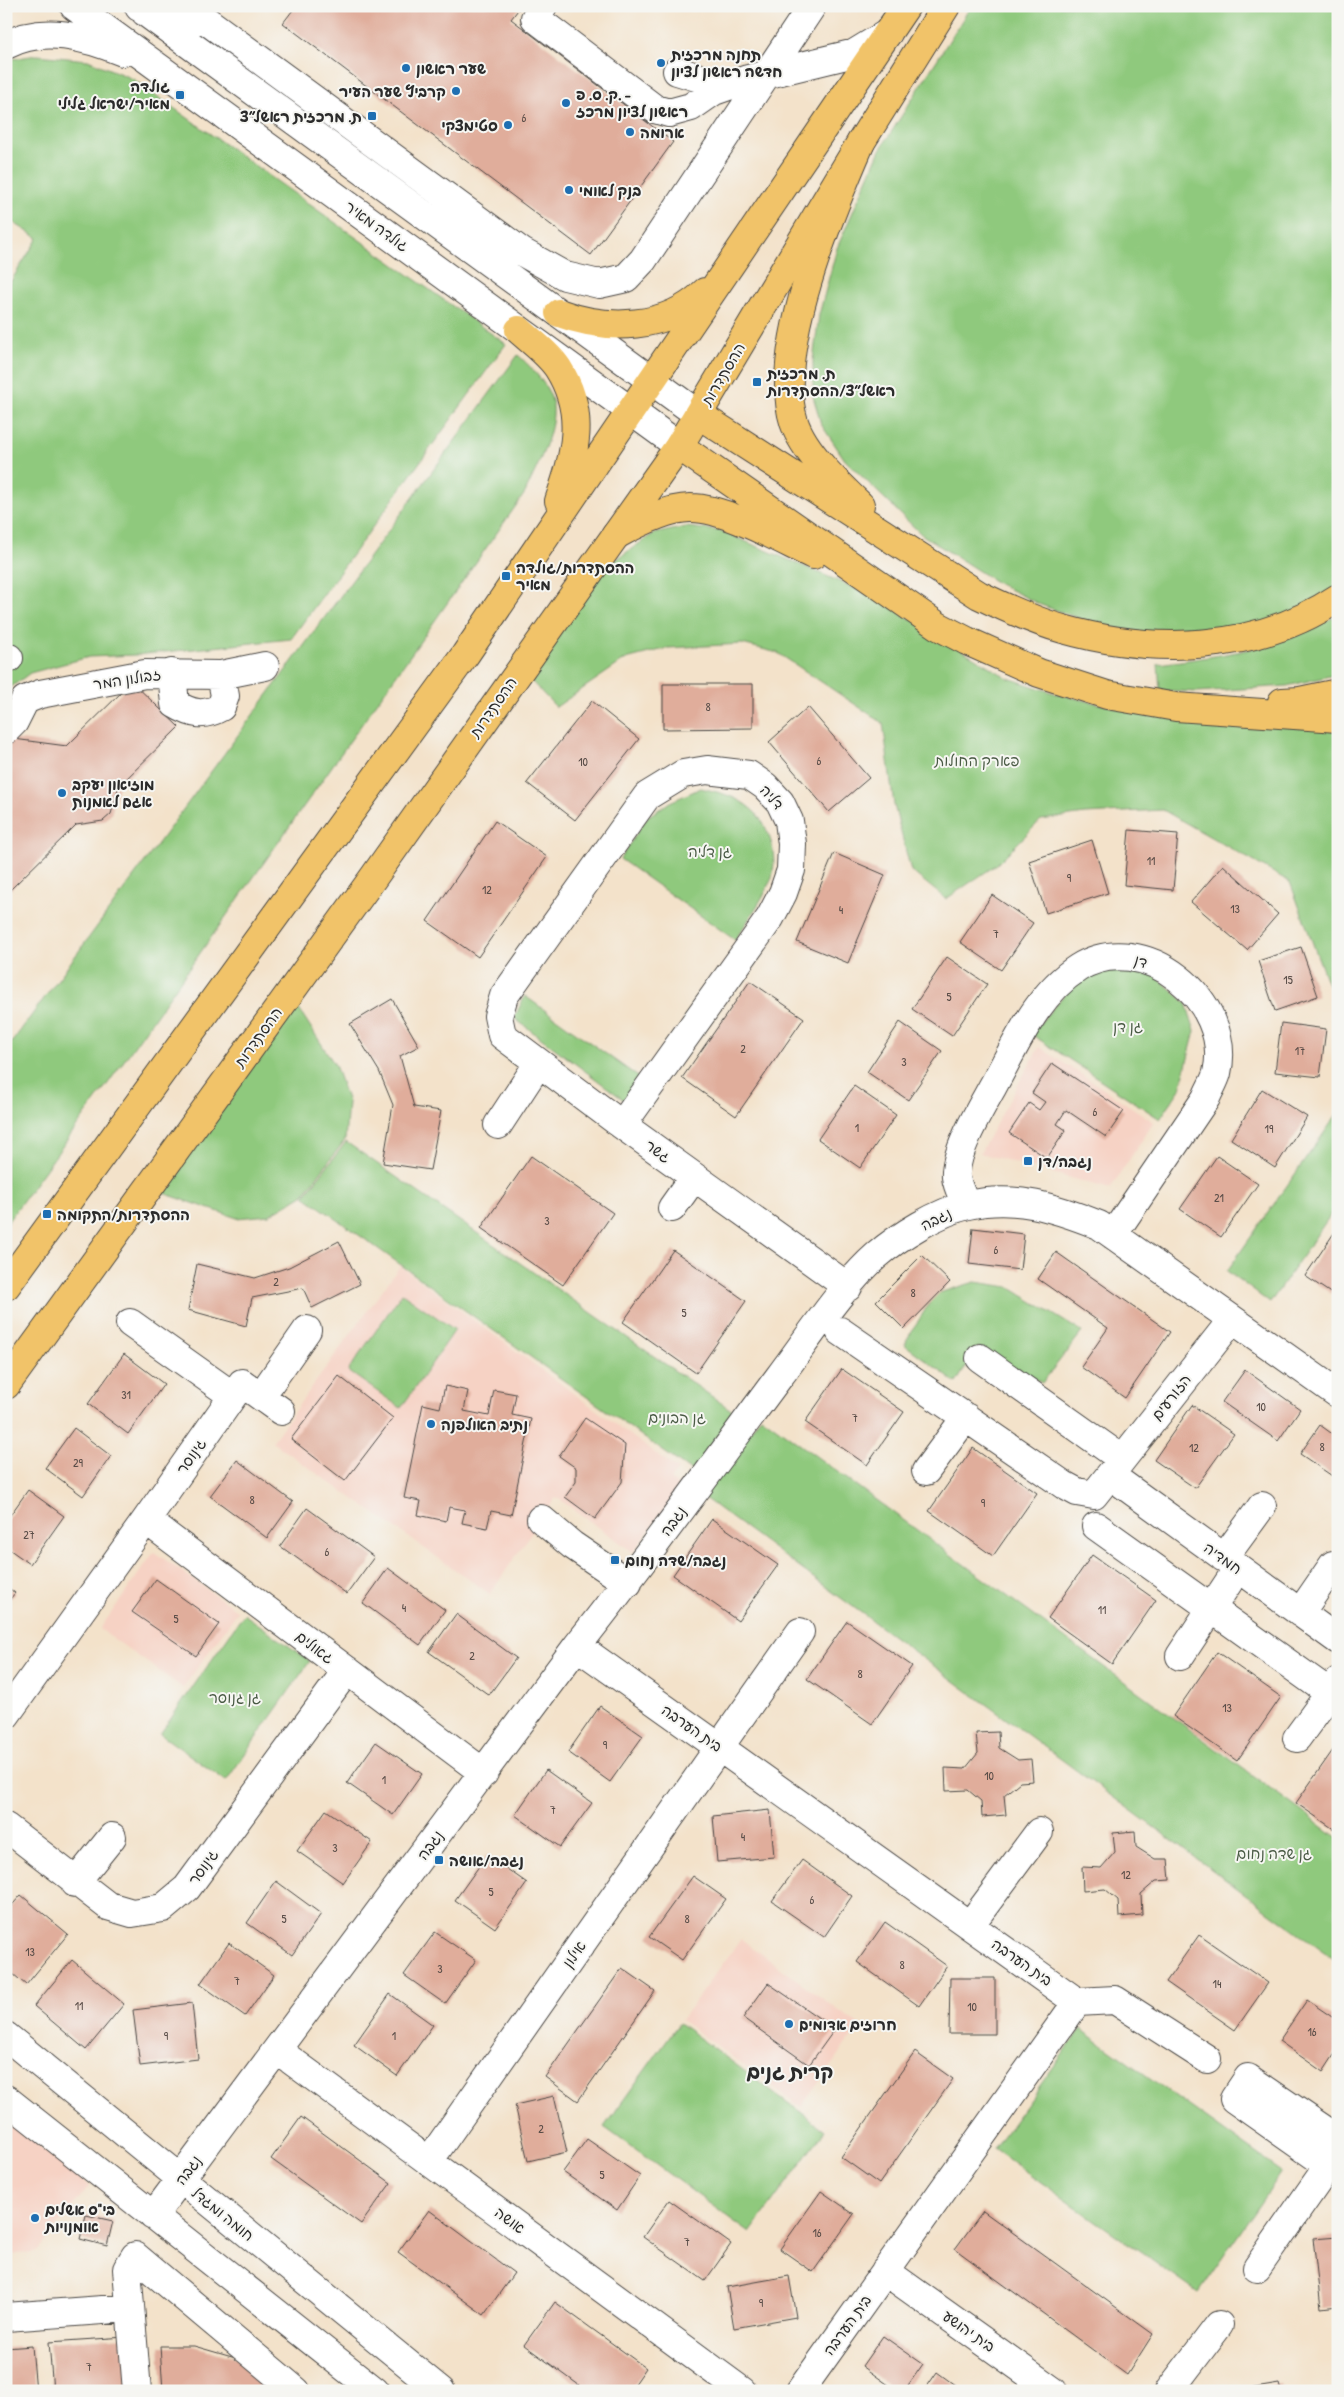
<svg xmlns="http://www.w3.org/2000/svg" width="1344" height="2397" viewBox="0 0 1344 2397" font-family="'Patrick Hand','Playpen Sans Hebrew',sans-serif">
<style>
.built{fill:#f6d2c4}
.green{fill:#8fc97d;stroke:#5d7a54}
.building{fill:#e0ad9b}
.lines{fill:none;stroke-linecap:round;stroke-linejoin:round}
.minor-casing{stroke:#494643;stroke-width:30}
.major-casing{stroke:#494643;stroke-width:30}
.highway-casing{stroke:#494643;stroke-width:30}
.minor{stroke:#fff;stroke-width:28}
.major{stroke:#f1c369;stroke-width:28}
.highway{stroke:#f1c369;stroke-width:28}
.poi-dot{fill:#1f6fb2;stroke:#f6f6f2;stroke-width:2}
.labels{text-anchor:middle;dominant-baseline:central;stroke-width:4;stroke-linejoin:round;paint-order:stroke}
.number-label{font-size:12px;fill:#584c47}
.poi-label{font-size:15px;font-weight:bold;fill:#2b2b2b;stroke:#f6f6f2;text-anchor:start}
.street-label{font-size:15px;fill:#2b2b2b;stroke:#f6f6f2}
.park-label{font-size:15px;fill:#495a44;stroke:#f6f6f2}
.district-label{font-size:20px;font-weight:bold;fill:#2b2b2b;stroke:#f6f6f2}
</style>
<rect width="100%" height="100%" fill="#f6f6f2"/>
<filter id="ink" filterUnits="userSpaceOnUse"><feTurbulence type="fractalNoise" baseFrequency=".02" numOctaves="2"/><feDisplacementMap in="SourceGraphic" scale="10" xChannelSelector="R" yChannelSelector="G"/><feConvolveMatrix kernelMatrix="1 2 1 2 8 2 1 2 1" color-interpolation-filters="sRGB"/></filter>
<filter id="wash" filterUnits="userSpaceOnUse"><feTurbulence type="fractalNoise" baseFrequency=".0096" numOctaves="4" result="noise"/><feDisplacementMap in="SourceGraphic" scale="20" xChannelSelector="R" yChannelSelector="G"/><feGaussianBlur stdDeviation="1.12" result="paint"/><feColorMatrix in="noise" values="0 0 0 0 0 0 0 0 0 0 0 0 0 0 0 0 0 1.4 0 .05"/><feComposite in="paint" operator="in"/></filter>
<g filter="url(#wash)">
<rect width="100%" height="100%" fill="#f3e2ca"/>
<path class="built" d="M1039 1047 1154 1122 1110 1189 980 1153Z
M400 1266 678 1470 670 1480 681 1488 633 1552 556 1497 490 1594 272 1442Z
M154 1552 238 1611 183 1688 100 1629Z
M741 1939 860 2026 801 2107 681 2020Z
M6 2119 89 2186 38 2251 6 2256Z"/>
<path class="green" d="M971 6H1338V597L1293 622 1153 635 1101 626 1041 605 999 584 921 534 845 460 821 424 813 396V360L819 315 837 248 880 150Z
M37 55 88 60 133 79 506 344 291 639 136 655 89 657 30 673 6 691V289L38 238 6 218V60Z
M518 355C531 367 551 387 553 406 555 434 536 468 525 493L109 1082 6 1224V1050Z
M686 527 721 531 871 595 1008 678 1057 694 1117 708 1338 731V1034L1332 995 1290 882 1163 810 1085 814 1041 820 996 865 946 899 911 871 894 805 883 723 778 653 742 644 668 648 626 659 556 707 531 681 573 608 604 568 653 534Z
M1338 615V674L1287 686 1196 692 1160 690 1158 664C1226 655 1277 649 1338 615Z
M701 788C718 792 736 796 750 808 769 823 778 854 772 877 767 893 745 925 735 940L620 859 647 817 670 802Z
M1148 969 1186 1003 1195 1031 1180 1089 1160 1119 1031 1034 1085 970Z
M525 996 641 1079 624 1100 514 1018Z
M293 1000 335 1065 348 1102 345 1140 303 1195 269 1215 237 1218 154 1190Z
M1338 1113V1204L1270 1303 1227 1271Z
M346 1142 737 1414 694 1473 304 1196Z
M975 1282 1009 1287 1082 1332 1042 1383 978 1347 956 1383 904 1344 935 1294Z
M402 1293 455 1330 401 1408 348 1371Z
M761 1416 1338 1838V1962L703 1497Z
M244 1614 310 1661 226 1781 160 1734Z
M679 2023 825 2130 750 2233 604 2127Z
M1081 2029 1282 2172 1198 2293 994 2149Z"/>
<g id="blocks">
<path class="building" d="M296 6H521L511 19 673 142 591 255 283 23Z
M132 682 179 727 119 786 111 814 103 821 76 825 9 891 6 889V738L67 746Z
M663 684H753V728L663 729Z
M592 701 639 739 575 820 527 783Z
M808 707 869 778 829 812 769 742Z
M495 821 547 857 478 957 427 921Z
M1129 830 1178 834 1173 890 1124 885Z
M1092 840 1108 893 1046 913 1029 861Z
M834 853 885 875 848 963 797 942Z
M1223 865 1278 914 1247 950 1191 902Z
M992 895 1033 923 1001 970 960 942Z
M1301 947 1318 996 1275 1011 1258 961Z
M947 957 987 984 952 1036 912 1009Z
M750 981 804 1018 736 1116 682 1078Z
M392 999 419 1046 400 1056 414 1107 441 1111 430 1170 383 1163 393 1105 379 1071 350 1024Z
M900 1022 942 1051 908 1100 867 1072Z
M1281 1023 1326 1029 1320 1077 1275 1072Z
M1052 1063 1124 1111 1106 1137 1066 1110 1057 1124 1066 1130 1047 1158 1009 1133 1029 1103 1039 1110 1045 1102 1032 1093Z
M854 1086 896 1115 860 1168 818 1139Z
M1262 1089 1307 1117 1275 1168 1231 1139Z
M531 1156 613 1213 563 1285 481 1228Z
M1217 1156 1258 1184 1221 1237 1180 1209Z
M973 1228 1024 1234 1020 1270 969 1264Z
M1334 1233 1338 1236V1298L1305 1276Z
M339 1241 360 1284 312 1308 303 1288 252 1298 246 1326 188 1310 197 1264 255 1278 289 1267Z
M673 1250 746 1301 696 1373 623 1322Z
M1056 1252 1170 1332 1125 1398 1081 1367 1108 1328 1038 1279Z
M922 1255 950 1282 904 1329 876 1301Z
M124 1354 164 1384 128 1434 88 1404Z
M842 1369 904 1412 867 1465 805 1422Z
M1245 1370 1300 1409 1278 1441 1222 1402Z
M339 1376 393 1418 345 1481 291 1439Z
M445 1386 468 1391 464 1411 489 1416 494 1390 516 1394 512 1415 531 1419 511 1515 491 1511 487 1528 462 1523 465 1510 449 1507 446 1521 418 1515 421 1501 404 1498 423 1404 440 1408Z
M1192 1405 1234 1434 1195 1488 1154 1460Z
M585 1418 625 1445 622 1482 595 1519 565 1497 576 1482V1468L559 1456Z
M1320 1425 1338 1438V1480L1300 1454Z
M74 1428 111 1456 83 1496 45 1468Z
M973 1448 1037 1493 993 1556 929 1511Z
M237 1460 293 1502 267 1538 210 1496Z
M28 1490 64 1516 30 1564 6 1547V1521Z
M307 1508 374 1557 347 1594 280 1546Z
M712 1519 778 1565 738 1621 673 1575Z
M1092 1555 1156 1600 1112 1664 1048 1618Z
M388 1568 445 1610 420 1645 363 1603Z
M156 1579 219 1624 196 1656 132 1612Z
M6 1586 15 1593 6 1604Z
M456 1614 516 1658 489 1695 429 1652Z
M847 1621 912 1666 872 1724 807 1679Z
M1217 1652 1281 1697 1237 1761 1173 1716Z
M600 1706 643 1736 610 1782 568 1752Z
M998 1732 999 1748 1018 1760 1031 1759 1033 1781 1020 1782 1004 1795 1006 1815 982 1817 981 1801 968 1790 946 1791 945 1768 965 1769 978 1753 976 1733Z
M376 1742 422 1774 393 1815 347 1783Z
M1338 1743V1832L1296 1803Z
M546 1770 592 1803 560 1847 515 1815Z
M326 1810 372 1842 343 1883 297 1851Z
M770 1810 774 1857 717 1862 713 1816Z
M1135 1831 1136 1847 1155 1859H1168L1170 1880 1156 1881 1141 1894 1142 1915 1119 1917 1118 1900 1105 1889 1083 1891 1082 1867 1101 1868 1115 1852 1113 1833Z
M487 1855 527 1883 495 1928 455 1900Z
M802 1860 852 1896 824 1937 772 1901Z
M693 1876 726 1899 682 1960 649 1937Z
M276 1881 321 1914 292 1955 247 1923Z
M21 1895 68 1934 26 1985 6 1968V1912Z
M885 1922 947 1966 919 2006 857 1962Z
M435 1932 476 1960 445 2004 404 1975Z
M1199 1935 1268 1983 1235 2030 1166 1982Z
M229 1943 274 1975 245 2016 200 1984Z
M72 1960 124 2004 86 2050 34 2006Z
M622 1968 655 1991 578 2101 545 2077Z
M950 1978H995V2034H949Z
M768 1983 835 2029 809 2065 743 2018Z
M390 1994 433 2025 397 2076 354 2045Z
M1307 2000 1338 2021V2049L1323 2072 1279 2041Z
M192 2003 198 2059 140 2066 133 2010Z
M915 2052 953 2079 879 2184 841 2157Z
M554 2096 567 2152 528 2161 515 2105Z
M301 2117 391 2183 361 2224 271 2159Z
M587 2139 640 2176 617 2210 563 2172Z
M821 2191 854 2214 813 2272 780 2249Z
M669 2200 731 2244 705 2281 643 2237Z
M429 2210 514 2273 484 2315 398 2252Z
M983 2211 1153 2334 1127 2375 955 2249Z
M86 2215 113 2221 107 2246 80 2239Z
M1338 2236V2306L1321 2308 1313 2238Z
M789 2276 796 2317 734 2328 727 2287Z
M555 2302 646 2368 630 2391H587L524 2345Z
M883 2336 923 2364 904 2391H897L862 2366Z
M126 2337 130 2391H53L49 2342Z
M32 2346 36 2391H6V2348Z
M160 2346H194L239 2359 282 2391H163Z
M937 2372 963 2391H924Z
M1279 2384 1281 2391H1243V2390Z"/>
</g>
</g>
<g filter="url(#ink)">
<use href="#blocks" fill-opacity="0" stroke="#494643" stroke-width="1"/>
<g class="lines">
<defs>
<path id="minor" d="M74 6 679 446
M543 6 535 18 655 109 669 113 691 107 714 91 748 79 855 53 888 33
M139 7 207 21 522 252 565 276 599 284 626 278 643 260 812 6
M145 12 699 415
M6 45C43 25 86 37 123 52
M677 71 703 79 714 91
M6 660 9 658
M172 673 175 704C192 714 203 717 221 707L225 696 221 675
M6 730 14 722 25 700 40 694 145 674 221 675 265 666
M498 1125 538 1064
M622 1125 770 918 783 893 791 870 792 844 789 821 780 802 765 786 749 775 707 770 683 774 647 796 504 996 498 1016 502 1035 622 1125 848 1287
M966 1205C963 1197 957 1186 956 1177 954 1152 981 1108 993 1086 1016 1045 1036 995 1078 968 1143 927 1234 1001 1217 1073 1215 1081 1209 1090 1206 1098L1113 1235
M672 1208 694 1177
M130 1323 233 1396
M840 1331 1064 1485 1077 1492 1094 1495 1232 1320
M980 1358 1122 1459
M261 1396 307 1330
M926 1471 966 1417
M1110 1475 1338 1640
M541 1519 572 1545 628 1583
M146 1520 484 1773
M1096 1526 1338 1699
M1224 1558 1262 1506
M1300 1613 1333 1565
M577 1646 1077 2002 800 2391
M1180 1656 1238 1568
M6 1715 146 1520 242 1383 281 1411
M1297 1738 1338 1682
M6 1827 108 1906 132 1913 163 1908 187 1888 347 1670
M75 1883 112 1837
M970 1925 1039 1832
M1077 2002 1115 2000 1207 2059
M6 2036 441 2391
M277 2050 742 2391
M6 2099 375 2391
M1333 2136 1318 2158 1234 2099 1248 2078 1338 2139
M429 2161 800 1632
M153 2216 577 1646C647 1558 712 1467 779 1377 807 1340 842 1286 876 1256 899 1236 938 1212 968 1205 1015 1194 1056 1208 1099 1225L1338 1394
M1257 2268 1338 2152
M885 2271 1053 2391
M6 2317 130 2308
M137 2391 127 2269 135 2256 296 2391
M1169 2391 1219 2325"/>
<path id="major" d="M559 313C607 331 667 330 705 292
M519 330C532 342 549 354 558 368 587 414 575 454 559 501
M6 1286 465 655 906 6
M6 1385 373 878 679 446 861 142 946 6"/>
<path id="highway" d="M699 415 979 595C1006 608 1034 621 1063 629 1154 655 1257 652 1338 598
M679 446 938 626 967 641 1039 673 1107 695 1176 707 1338 718
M860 505C838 484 804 452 794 422 771 350 832 209 861 142
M616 535C636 524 668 507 692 508 725 508 781 540 813 555
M1282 702 1300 701 1338 693"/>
</defs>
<use href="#minor" class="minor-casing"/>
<use href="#major" class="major-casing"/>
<use href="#highway" class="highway-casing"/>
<use href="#minor" class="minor"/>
<use href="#major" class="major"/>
<use href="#highway" class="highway"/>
</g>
</g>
<g class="poi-dot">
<circle cx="661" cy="63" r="5"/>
<circle cx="406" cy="68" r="5"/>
<circle cx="456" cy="91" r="5"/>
<rect x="175" y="90" width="10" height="10" rx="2.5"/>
<circle cx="566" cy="103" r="5"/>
<rect x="367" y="111" width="10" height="10" rx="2.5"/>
<circle cx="508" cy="125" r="5"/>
<circle cx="630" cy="132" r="5"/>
<circle cx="569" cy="190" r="5"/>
<rect x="752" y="377" width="10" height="10" rx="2.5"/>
<rect x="501" y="571" width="10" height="10" rx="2.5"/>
<circle cx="62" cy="793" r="5"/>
<rect x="1023" y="1156" width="10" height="10" rx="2.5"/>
<rect x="42" y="1209" width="10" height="10" rx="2.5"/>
<circle cx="431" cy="1424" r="5"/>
<rect x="610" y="1555" width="10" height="10" rx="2.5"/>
<rect x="434" y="1855" width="10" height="10" rx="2.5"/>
<circle cx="789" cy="2024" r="5"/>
<circle cx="35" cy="2218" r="5"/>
</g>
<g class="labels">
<g class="number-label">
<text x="524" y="117">6</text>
<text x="708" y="706">8</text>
<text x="819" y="760">6</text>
<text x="583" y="761">10</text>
<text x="1151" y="860">11</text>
<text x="1069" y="877">9</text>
<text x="487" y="889">12</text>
<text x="1235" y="908">13</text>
<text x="841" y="909">4</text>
<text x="996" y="933">7</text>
<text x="1288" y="979">15</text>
<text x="949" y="996">5</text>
<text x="743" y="1048">2</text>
<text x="1300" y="1050">17</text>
<text x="904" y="1061">3</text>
<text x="1095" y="1111">6</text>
<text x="857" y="1127">1</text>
<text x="1269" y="1128">19</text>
<text x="1219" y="1197">21</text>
<text x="547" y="1220">3</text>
<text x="996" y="1249">6</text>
<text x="276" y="1281">2</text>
<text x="913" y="1292">8</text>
<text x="684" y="1312">5</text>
<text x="126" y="1394">31</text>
<text x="1261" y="1406">10</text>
<text x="855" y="1417">7</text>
<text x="1322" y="1446">8</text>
<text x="1194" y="1447">12</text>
<text x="78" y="1462">29</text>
<text x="252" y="1499">8</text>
<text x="983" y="1502">9</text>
<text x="29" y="1534">27</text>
<text x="327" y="1551">6</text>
<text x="404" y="1607">4</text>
<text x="1102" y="1609">11</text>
<text x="176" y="1618">5</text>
<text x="472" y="1655">2</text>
<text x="860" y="1673">8</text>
<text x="1227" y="1707">13</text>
<text x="605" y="1744">9</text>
<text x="989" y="1775">10</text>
<text x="384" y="1779">1</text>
<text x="553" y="1809">7</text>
<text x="743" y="1836">4</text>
<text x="335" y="1847">3</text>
<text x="1126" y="1874">12</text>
<text x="491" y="1891">5</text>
<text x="812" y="1899">6</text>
<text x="284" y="1918">5</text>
<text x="687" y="1918">8</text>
<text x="30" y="1951">13</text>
<text x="902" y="1964">8</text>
<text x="440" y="1968">3</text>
<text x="237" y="1980">7</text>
<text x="1217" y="1983">14</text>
<text x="79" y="2005">11</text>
<text x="972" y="2006">10</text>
<text x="1312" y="2031">16</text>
<text x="166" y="2035">9</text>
<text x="394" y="2035">1</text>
<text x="541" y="2128">2</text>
<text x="602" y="2174">5</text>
<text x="817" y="2232">16</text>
<text x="687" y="2241">7</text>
<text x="761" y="2302">9</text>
<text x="89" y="2366">7</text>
</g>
<g class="poi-label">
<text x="671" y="54">תחנה מרכזית<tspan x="671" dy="17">חדשה ראשון לציון</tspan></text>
<text x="416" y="68">שער ראשון</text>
<text x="170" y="86" text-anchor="end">גולדה<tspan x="170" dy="17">מאיר/ישראל גלילי</tspan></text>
<text x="446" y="91" text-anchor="end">קרביץ שער העיר</text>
<text x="576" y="94">ק. ס. פ. -<tspan x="576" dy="17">ראשון לציון מרכז</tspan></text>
<text x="362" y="116" text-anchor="end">ת. מרכזית ראשל״צ</text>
<text x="498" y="125" text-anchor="end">סטימצקי</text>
<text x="640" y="132">ארומה</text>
<text x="579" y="190">בנק לאומי</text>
<text x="767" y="373">ת. מרכזית<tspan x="767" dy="17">ראשל״צ/ההסתדרות</tspan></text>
<text x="516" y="567">ההסתדרות/גולדה<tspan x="516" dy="17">מאיר</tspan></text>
<text x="72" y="784">מוזיאון יעקב<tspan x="72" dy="17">אגם לאמנות</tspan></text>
<text x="1038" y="1161">נגבה/דן</text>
<text x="57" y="1214">ההסתדרות/התקומה</text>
<text x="441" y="1424">נתיב האולפנה</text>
<text x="625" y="1560">נגבה/שדה נחום</text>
<text x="449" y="1860">נגבה/אושה</text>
<text x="799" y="2024">חרוזים אדומים</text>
<text x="45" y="2209">בי"ס אשלים<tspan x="45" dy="17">אומנויות</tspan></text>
</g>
<g class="street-label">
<text transform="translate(377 226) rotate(36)">גולדה מאיר</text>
<text transform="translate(723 374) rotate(-59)">ההסתדרות</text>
<text transform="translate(127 679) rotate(-9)">זבולון המר</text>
<text transform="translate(493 707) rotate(-55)">ההסתדרות</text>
<text transform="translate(772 797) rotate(49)">דליה</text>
<text transform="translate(1141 961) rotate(16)">דן</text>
<text transform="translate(258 1037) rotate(-54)">ההסתדרות</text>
<text transform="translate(658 1151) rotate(36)">גשר</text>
<text transform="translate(936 1219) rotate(-26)">נגבה</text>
<text transform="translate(1171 1397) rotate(-52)">הזורעים</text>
<text transform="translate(191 1456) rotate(-55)">גינוסר</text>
<text transform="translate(673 1521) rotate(-54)">נגבה</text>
<text transform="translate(1223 1558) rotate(36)">חמדיה</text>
<text transform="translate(315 1647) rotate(37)">גאולים</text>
<text transform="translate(692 1728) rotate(35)">בית הערבה</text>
<text transform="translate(430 1845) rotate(-53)">נגבה</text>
<text transform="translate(203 1867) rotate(-54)">גינוסר</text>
<text transform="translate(574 1954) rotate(-55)">אילון</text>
<text transform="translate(1022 1962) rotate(35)">בית הערבה</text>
<text transform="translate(188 2170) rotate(-53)">נגבה</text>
<text transform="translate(223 2214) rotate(39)">חומה ומגדל</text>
<text transform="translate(510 2220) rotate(36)">אושה</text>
<text transform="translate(847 2325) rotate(-54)">בית הערבה</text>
<text transform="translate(969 2331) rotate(35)">בית יהושע</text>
</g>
<g class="park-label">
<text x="977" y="760">פארק החולות</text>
<text x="710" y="851">גן דליה</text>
<text x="1128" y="1026">גן דן</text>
<text x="677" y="1417">גן הבונים</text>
<text x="235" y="1697">גן גנוסר</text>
<text x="1274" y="1853">גן שדה נחום</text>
</g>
<g class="district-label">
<text x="790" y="2071">קרית גנים</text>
</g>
</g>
<rect width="1344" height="2397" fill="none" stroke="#f6f6f2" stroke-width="25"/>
</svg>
